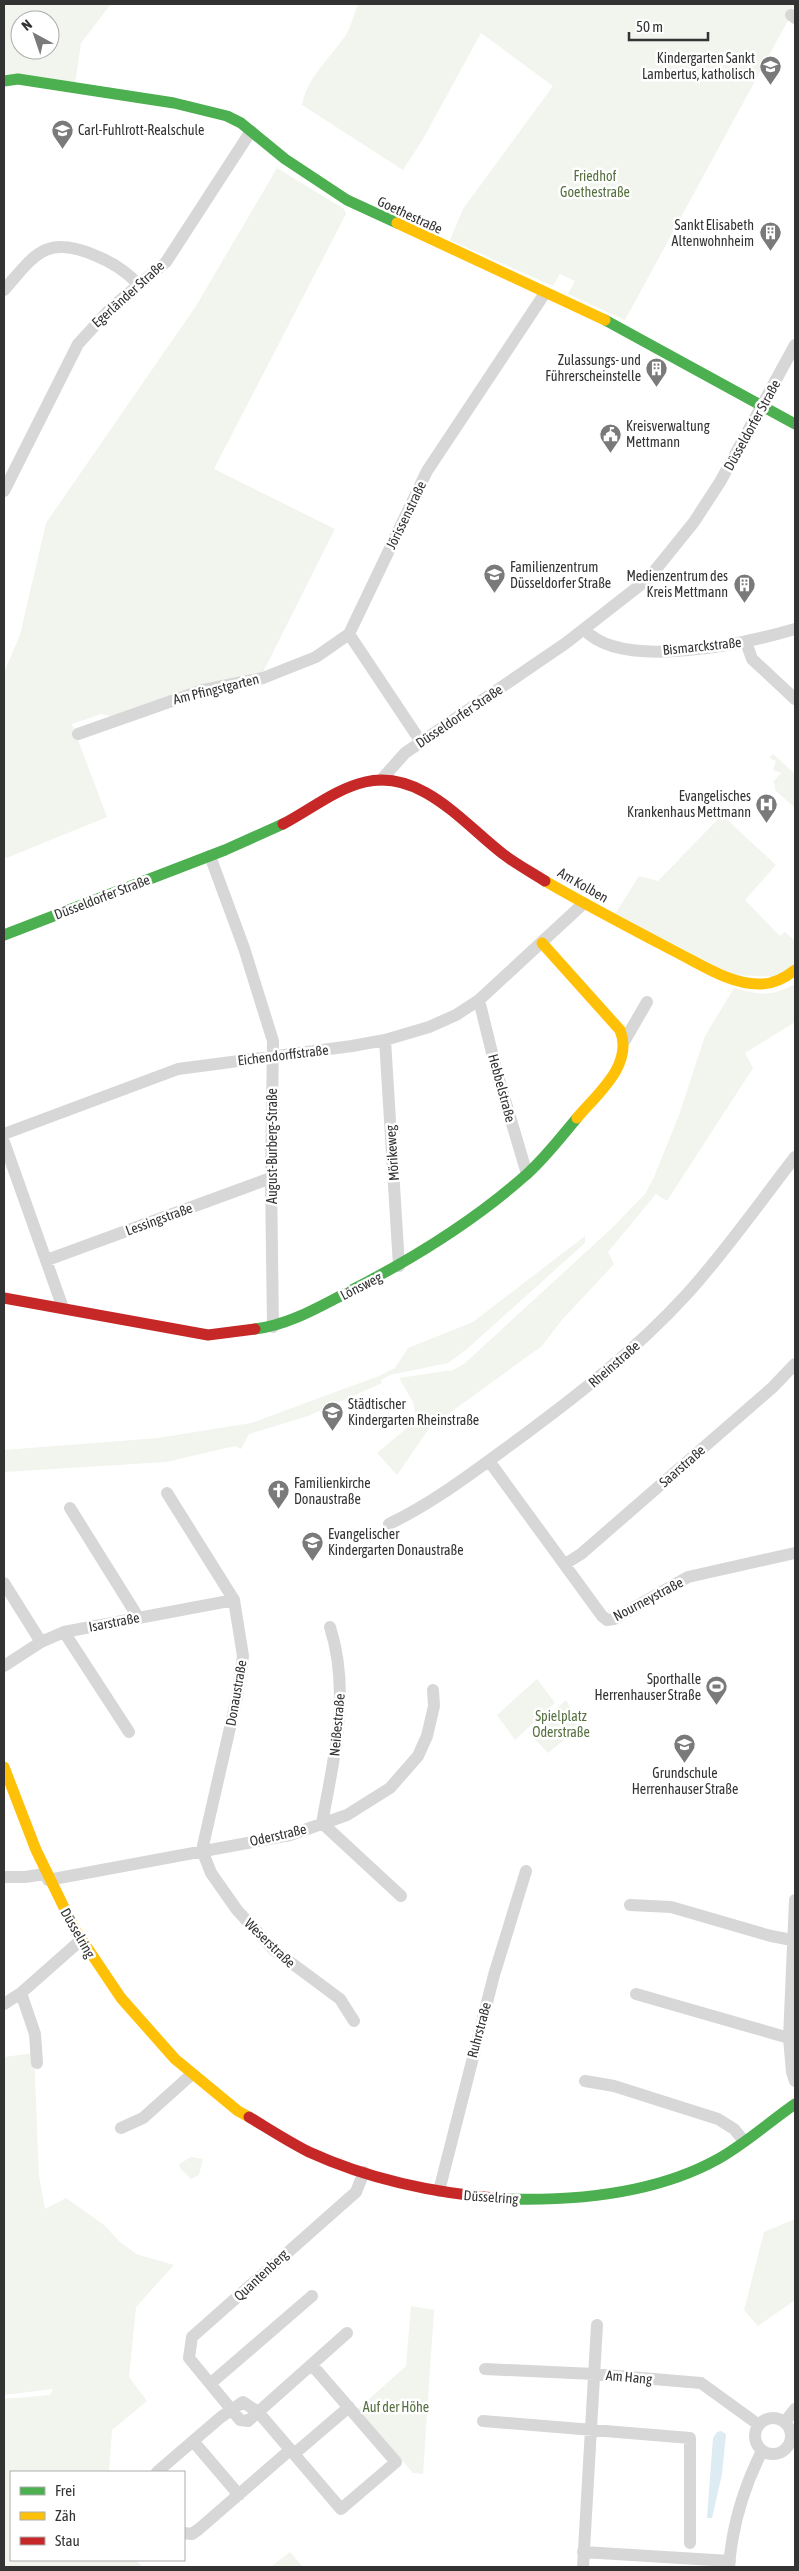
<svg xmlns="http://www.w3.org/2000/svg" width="799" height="2571" viewBox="0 0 799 2571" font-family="'Asap Condensed',sans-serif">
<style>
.green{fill:#f1f5ed;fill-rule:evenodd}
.water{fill:#ddebf3}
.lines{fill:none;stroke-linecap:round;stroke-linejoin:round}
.street{stroke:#d7d7d7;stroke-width:12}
.fast{stroke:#4caf50;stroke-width:11}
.slow{stroke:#ffc107;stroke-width:11}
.jam{stroke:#c62828;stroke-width:11}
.labels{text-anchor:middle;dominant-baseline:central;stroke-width:5;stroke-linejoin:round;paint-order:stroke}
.poi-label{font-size:14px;fill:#333;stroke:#fff;text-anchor:end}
.park-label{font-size:14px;fill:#56703f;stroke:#fff}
.street-label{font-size:14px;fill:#333;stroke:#fff}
</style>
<rect width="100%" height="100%" fill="#fff"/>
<path class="green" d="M4 4H111L81 43 75 85 4 77ZM20 20H50V50H20Z
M358 4H795L791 15 625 320 568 294 575 281 560 274 553 286 450 240 463 209 553 86 481 33 423 139 403 170 302 105C307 76 332 57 347 33 352 24 354 13 358 4Z
M277 168 344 209 346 214 214 469 335 529 262 674 110 716 101 714 72 724 107 817 4 859V672L20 635 46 523 196 306Z
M773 754 795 774V808L775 790V785L773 782 781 773 773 770 776 761 769 758Z
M722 815 776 865 745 900 780 936 785 932 795 941V963L776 977 733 975 615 914 639 876 658 881Z
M795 984V1022L745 1053 753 1068 667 1201 656 1194 608 1252 614 1264 562 1320 542 1346 430 1427 397 1475 377 1453 408 1427 416 1416 413 1402 399 1378 453 1370 464 1364 612 1228 645 1194 654 1177 679 1115 705 1036 734 988C759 995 772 997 795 984Z
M585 1236V1243L467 1349 448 1363 390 1375 381 1380 382 1383 308 1416 249 1434 241 1449 235 1446 166 1462 4 1472V1450L158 1438 251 1423 379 1376 395 1368 408 1348 473 1322Z
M537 1679 555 1703 515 1740 497 1715Z
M566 1700 581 1726 548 1753 529 1733Z
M34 2053 39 2176 45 2209 66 2198 104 2225 119 2241 136 2254 174 2265 136 2307 129 2377 147 2401 112 2430 109 2472H11V2560H136L142 2567H4V2399L50 2395 53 2389 4 2395V2057Z
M191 2157 203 2159 199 2175 191 2179 180 2168 179 2164Z
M795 2219V2300L758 2326 744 2310 764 2232Z
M411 2306 434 2310 423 2474 413 2473 358 2409 406 2366Z
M290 2552 303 2567H271Z"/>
<path class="water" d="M721 2431 726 2434 722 2474 712 2518H707L713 2438 717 2432Z"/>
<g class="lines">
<path class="street" d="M791 15 795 18
M4 290C34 256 45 234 94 255 112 262 126 271 139 285
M4 491 78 344 112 307 166 262 251 131
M584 629C621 672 747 643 795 629
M349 634 427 471 545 293
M349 634 421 742
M746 642 752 659 795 699
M78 734 203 690 263 678 316 657 349 634
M381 780 405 753 566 643 648 579 694 522 720 482 795 345
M210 856 244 948 273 1041 271 1178 273 1327
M479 1000 497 1073 527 1174
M385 1040 399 1266
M625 1040 647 1002
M4 1134 178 1069 352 1046 385 1040 429 1027 456 1015 479 1000 584 903
M4 1142 63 1308
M47 1260 271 1178
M489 1461 602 1616 607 1620 614 1619 688 1577 795 1553
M167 1493 234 1600 243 1656 237 1697 202 1850 211 1873 237 1910 274 1950 340 1999 354 2021
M70 1508 138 1617
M389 1524C431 1504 471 1474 509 1446 573 1399 634 1352 687 1294 726 1251 760 1202 795 1157
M565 1564 581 1554 773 1387 795 1364
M4 1583 41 1642
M330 1627C351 1693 334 1757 322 1823L401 1896
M64 1632 129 1732
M4 1666 41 1642 64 1632 234 1600
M4 1877H25L45 1874
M48 1880 290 1835 347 1815 390 1788 418 1756 427 1736 434 1706 433 1690
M795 1900 789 2038 792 2072 795 2081
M630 1905 671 1907 771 1936 792 1940
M21 1993 35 2034 37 2063
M636 1994 789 2038
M4 2004 21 1993 81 1940
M585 2081 614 2086 718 2119 734 2129 744 2141
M121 2128 143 2118 191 2075
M439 2191 494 1975 526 1871
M347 2333 248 2421 240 2420 189 2358 192 2337 356 2192 364 2172
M485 2369 594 2374 701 2383 759 2425
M211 2383 312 2296
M755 2436a18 18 0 1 1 36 0a18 18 0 1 1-36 0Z
M483 2421 690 2438V2543
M785 2422 795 2409
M193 2441 239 2495
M294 2454 349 2407
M157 2472 221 2417 243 2402 258 2412 341 2509 396 2462 312 2365
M184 2533 192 2534 199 2529 290 2450
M583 2552 730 2561
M583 2567 597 2325
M729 2567C732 2525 743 2489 762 2451"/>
<path class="fast" d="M4 81 18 79 174 103 227 116 241 123 285 159 347 200 397 223
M605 320 795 424
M4 935 225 850 283 824
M255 1329C288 1325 317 1308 346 1293 411 1260 472 1223 527 1174 545 1158 561 1137 577 1118
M506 2199C576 2201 655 2194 718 2159 745 2144 769 2122 795 2104"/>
<path class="slow" d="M397 223 605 320
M545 881C588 906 632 929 676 952 702 965 731 985 761 984 774 984 785 978 795 970
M542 943 620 1030C634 1065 597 1094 577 1118
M4 1767 36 1850 74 1928 121 1998 175 2059 238 2111 249 2117"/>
<path class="jam" d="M283 824C310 810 335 789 365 782 421 769 464 824 503 854 516 864 531 872 545 881
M4 1298 208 1335 255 1329
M249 2117C269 2129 289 2142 309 2152 370 2180 440 2194 506 2199"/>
</g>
<defs>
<symbol id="school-pin" viewBox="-11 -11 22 30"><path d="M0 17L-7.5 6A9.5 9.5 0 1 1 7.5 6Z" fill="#7a7a7a" stroke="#fff"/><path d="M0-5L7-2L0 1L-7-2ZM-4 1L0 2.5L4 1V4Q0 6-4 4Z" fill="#fff"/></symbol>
<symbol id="building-pin" viewBox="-11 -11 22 30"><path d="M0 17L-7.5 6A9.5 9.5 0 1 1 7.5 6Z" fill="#7a7a7a" stroke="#fff"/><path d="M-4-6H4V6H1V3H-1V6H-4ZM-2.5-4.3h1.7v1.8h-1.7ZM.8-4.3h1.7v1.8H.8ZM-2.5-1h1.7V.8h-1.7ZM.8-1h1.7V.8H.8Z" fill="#fff"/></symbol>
<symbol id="civic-pin" viewBox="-11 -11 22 30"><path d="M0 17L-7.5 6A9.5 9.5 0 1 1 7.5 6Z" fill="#7a7a7a" stroke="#fff"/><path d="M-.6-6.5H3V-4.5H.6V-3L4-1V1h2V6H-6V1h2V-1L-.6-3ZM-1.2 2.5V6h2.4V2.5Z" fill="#fff"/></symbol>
<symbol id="hospital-pin" viewBox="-11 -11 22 30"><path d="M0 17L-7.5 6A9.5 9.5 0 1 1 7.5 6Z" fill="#7a7a7a" stroke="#fff"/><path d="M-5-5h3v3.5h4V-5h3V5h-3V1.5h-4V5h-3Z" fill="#fff"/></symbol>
<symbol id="church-pin" viewBox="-11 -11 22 30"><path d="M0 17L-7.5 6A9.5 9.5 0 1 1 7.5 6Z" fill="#7a7a7a" stroke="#fff"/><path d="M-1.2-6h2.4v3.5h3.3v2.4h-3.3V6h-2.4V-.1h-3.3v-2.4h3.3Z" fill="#fff"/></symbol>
<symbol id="stadium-pin" viewBox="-11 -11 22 30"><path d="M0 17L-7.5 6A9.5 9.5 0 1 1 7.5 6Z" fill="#7a7a7a" stroke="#fff"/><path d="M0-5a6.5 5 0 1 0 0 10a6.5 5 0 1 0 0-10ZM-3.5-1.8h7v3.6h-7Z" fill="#fff"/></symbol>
</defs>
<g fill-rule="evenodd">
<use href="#school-pin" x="758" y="54" width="25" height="34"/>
<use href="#school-pin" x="50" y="118" width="25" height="34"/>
<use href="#building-pin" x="758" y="220" width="25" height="34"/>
<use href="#building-pin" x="644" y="356" width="25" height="34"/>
<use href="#civic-pin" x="598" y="422" width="25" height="34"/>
<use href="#school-pin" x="482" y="562" width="25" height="34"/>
<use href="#building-pin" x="732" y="572" width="25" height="34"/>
<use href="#hospital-pin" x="754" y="792" width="25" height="34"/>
<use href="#school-pin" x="320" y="1400" width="25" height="34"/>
<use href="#church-pin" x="266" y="1478" width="25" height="34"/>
<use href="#school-pin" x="300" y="1530" width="25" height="34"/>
<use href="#stadium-pin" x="704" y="1674" width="25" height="34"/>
<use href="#school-pin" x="672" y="1732" width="25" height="34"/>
</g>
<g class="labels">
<g class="poi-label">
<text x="755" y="58">Kindergarten Sankt<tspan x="755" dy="16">Lambertus, katholisch</tspan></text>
<text x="78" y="130" text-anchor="start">Carl-Fuhlrott-Realschule</text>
<text x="754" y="225">Sankt Elisabeth<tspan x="754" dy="16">Altenwohnheim</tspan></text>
<text x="641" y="360">Zulassungs- und<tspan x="641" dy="16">Führerscheinstelle</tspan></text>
<text x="626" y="426" text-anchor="start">Kreisverwaltung<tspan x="626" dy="16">Mettmann</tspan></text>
<text x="510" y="567" text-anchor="start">Familienzentrum<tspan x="510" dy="16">Düsseldorfer Straße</tspan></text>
<text x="728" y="576">Medienzentrum des<tspan x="728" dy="16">Kreis Mettmann</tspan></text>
<text x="751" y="796">Evangelisches<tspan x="751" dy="16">Krankenhaus Mettmann</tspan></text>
<text x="348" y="1404" text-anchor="start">Städtischer<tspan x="348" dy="16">Kindergarten Rheinstraße</tspan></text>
<text x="294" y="1483" text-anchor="start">Familienkirche<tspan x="294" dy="16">Donaustraße</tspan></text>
<text x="328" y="1534" text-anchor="start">Evangelischer<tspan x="328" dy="16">Kindergarten Donaustraße</tspan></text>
<text x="701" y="1679">Sporthalle<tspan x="701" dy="16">Herrenhauser Straße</tspan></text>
<text x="685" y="1773" text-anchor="middle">Grundschule<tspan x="685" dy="16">Herrenhauser Straße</tspan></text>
</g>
<g class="park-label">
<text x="595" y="176">Friedhof<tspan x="595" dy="16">Goethestraße</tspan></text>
<text x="561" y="1716">Spielplatz<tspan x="561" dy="16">Oderstraße</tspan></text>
<text x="396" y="2407">Auf der Höhe</text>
</g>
<g class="street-label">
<text transform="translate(410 215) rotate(25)">Goethestraße</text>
<text transform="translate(128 294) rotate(-42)">Egerländer Straße</text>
<text transform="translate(752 425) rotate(-61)">Düsseldorfer Straße</text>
<text transform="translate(406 515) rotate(-64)">Jörissenstraße</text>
<text transform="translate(702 646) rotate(-6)">Bismarckstraße</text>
<text transform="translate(216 689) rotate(-14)">Am Pfingstgarten</text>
<text transform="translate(459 716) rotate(-34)">Düsseldorfer Straße</text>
<text transform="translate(583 885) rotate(30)">Am Kolben</text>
<text transform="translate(102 897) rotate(-21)">Düsseldorfer Straße</text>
<text transform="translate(283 1055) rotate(-7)">Eichendorffstraße</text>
<text transform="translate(502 1088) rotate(75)">Hebbelstraße</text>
<text transform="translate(272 1146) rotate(-90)">August-Burberg-Straße</text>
<text transform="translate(392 1153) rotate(-94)">Mörikeweg</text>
<text transform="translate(159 1219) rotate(-20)">Lessingstraße</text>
<text transform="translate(361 1286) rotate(-27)">Lönsweg</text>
<text transform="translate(614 1364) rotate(-41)">Rheinstraße</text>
<text transform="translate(682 1466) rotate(-41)">Saarstraße</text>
<text transform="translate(648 1599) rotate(-28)">Nourneystraße</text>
<text transform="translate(114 1622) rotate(-11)">Isarstraße</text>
<text transform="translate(236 1693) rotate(-80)">Donaustraße</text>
<text transform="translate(337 1725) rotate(-85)">Neißestraße</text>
<text transform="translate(278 1835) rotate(-13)">Oderstraße</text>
<text transform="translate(78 1933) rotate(60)">Düsselring</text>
<text transform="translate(270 1943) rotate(44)">Weserstraße</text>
<text transform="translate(479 2030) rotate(-75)">Ruhrstraße</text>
<text transform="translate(491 2197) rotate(4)">Düsselring</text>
<text transform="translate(261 2275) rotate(-43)">Quantenberg</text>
<text transform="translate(629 2377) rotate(5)">Am Hang</text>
</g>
</g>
<rect width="799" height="2571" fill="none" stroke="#333333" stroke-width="10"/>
<rect x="10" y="2471" width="175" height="90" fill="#ffffff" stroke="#adadad"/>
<rect x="20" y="2487" width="25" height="8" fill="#4caf50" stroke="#adadad"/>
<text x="55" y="2496" font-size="15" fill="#333333">Frei</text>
<rect x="20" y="2512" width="25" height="8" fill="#ffc107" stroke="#adadad"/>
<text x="55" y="2521" font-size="15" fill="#333333">Zäh</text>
<rect x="20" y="2537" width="25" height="8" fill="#c62828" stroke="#adadad"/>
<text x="55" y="2546" font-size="15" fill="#333333">Stau</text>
<g transform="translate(35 35) rotate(320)"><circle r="24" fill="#ffffff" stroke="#adadad"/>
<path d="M0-4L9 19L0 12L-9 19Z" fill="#7a7a7a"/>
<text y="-8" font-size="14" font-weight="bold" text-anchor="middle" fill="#333333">N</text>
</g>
<path d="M629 32v8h79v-8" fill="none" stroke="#333333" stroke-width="2.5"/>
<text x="636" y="32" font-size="15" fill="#333333" stroke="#ffffff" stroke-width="4" paint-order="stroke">50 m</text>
</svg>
